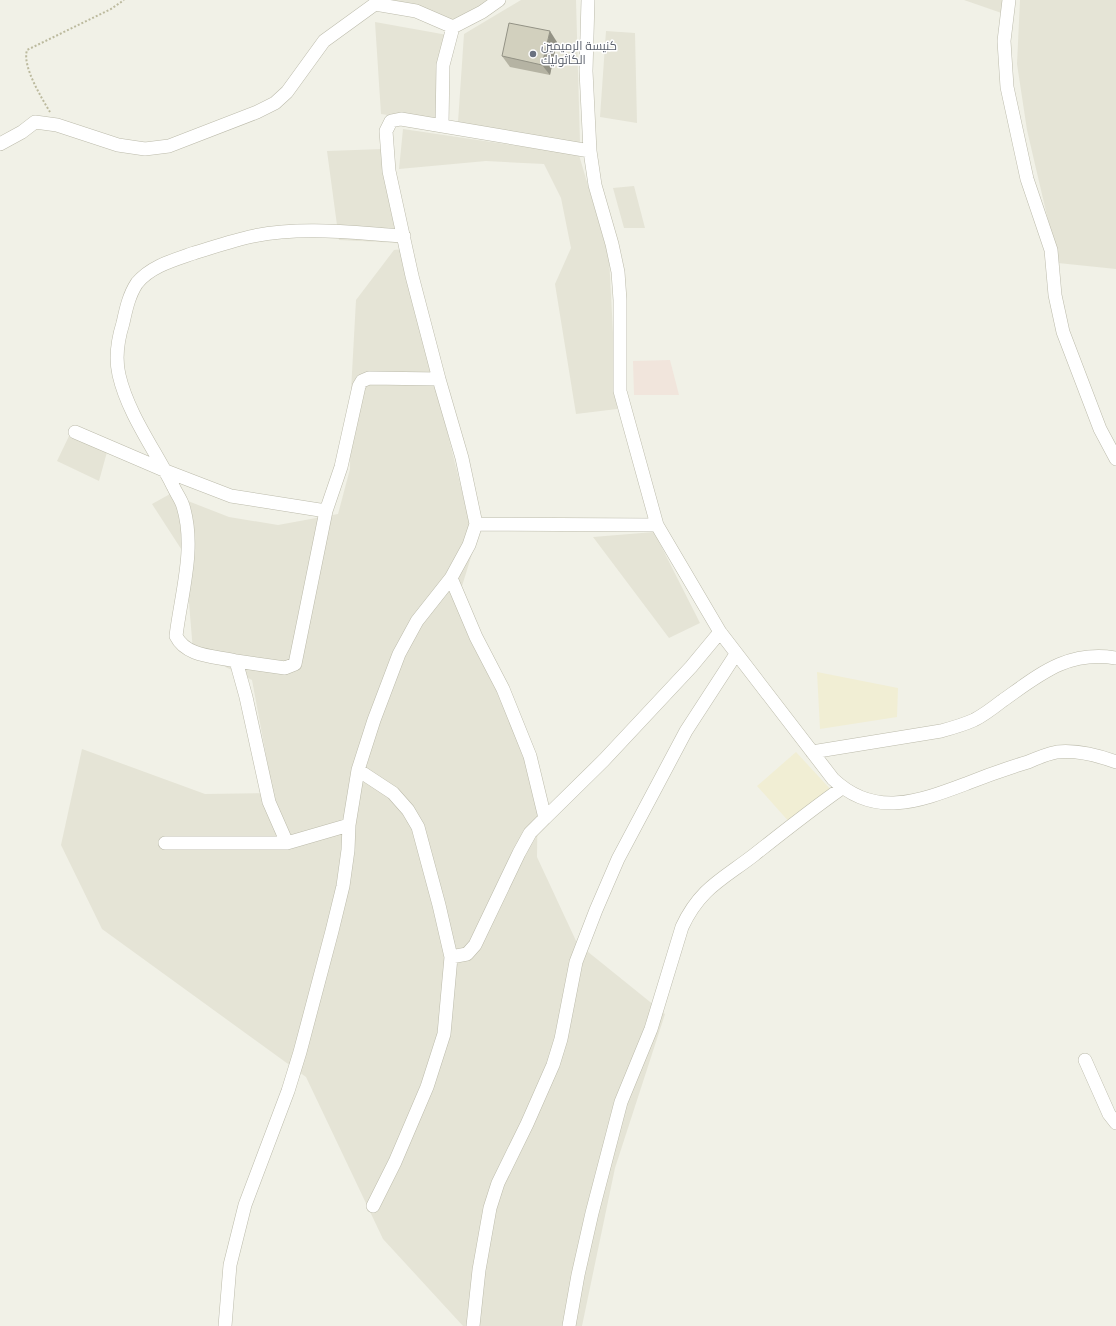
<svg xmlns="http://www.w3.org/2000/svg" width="1116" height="1326" viewBox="0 0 1116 1326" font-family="Overpass,Cairo,sans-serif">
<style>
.residential{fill:#e5e4d6}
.commercial{fill:#f1eed4}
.medical{fill:#f1e5dc}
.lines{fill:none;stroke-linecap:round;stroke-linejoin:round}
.minor-casing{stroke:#bcbbab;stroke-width:14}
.path{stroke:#bcba9e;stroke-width:2;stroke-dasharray:2 2;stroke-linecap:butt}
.minor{stroke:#fff;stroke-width:13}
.wall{fill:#b5b3a3}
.shaded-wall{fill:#939285}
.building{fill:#d2d0be;stroke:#939285}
.worship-dot{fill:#6b7280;stroke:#fff;stroke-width:1.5}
.labels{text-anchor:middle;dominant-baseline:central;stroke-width:3;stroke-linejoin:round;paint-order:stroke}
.worship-label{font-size:12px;fill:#5b616d;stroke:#fff;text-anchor:start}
</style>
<rect width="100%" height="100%" fill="#f1f1e7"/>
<path class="residential" d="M371 0H493L462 23Z
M521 0H576L580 143 458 122 464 34Z
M964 0H1014L1013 17Z
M1020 0H1116V269L1058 263 1027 130 1017 64Z
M375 22 453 36 444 123 381 114Z
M606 31 635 33 637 123 600 117Z
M403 129 579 155 609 257 617 409 576 414 555 284 571 248 561 198 544 164 486 161 399 169Z
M383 149 400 243 339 240 327 151Z
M634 186 645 228H624L613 188Z
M402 249 475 544 458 599 538 777 537 857 577 943 665 1014 615 1168 582 1326H463L383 1239 306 1077 102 929 61 845 82 749 205 794 273 793 252 680 193 651 185 555 152 504 170 494 229 517 278 525 338 514 350 469 351 391 356 300 394 250Z
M70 434 107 452 99 481 57 461Z
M654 532 700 623 669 638 593 537Z"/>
<path class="commercial" d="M817 672 898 688 897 717 820 729Z
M796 752 833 792 791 824 757 786Z"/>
<path class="medical" d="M670 360 679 395H634L633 361Z"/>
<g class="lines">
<defs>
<path id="minor" d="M588 0 586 71 590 151 595 185 612 244 618 272 620 300V391L657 525 720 632 833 779C875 819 920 801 968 783 988 775 1008 768 1028 762 1037 758 1047 754 1057 752 1077 750 1097 755 1116 762
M1009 0 1004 41 1007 87 1027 179 1051 250 1055 295 1063 332 1100 429 1116 459
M442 125 443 65 453 27 482 12 499 0
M0 144 22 132 35 122 57 125 118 145 145 149 169 146 257 112 275 103 287 92 324 41 375 4 416 11 453 27
M75 432 166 471 231 496 326 511 341 467 359 386 362 381 369 378 439 379
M476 524 657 525
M451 578 476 637 503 689 530 756 545 818 604 760 691 667 720 632
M236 661 285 668 295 664 326 511
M812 752 941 731C952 728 963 725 974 720 984 715 993 708 1002 701 1039 675 1067 650 1116 658
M358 770 393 793 408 810 418 827 439 905 451 957 467 954 475 945 519 853 530 833 545 818
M349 825 287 843 269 802 246 697 236 661C215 656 186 657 176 636 181 594 196 548 183 506 181 499 176 493 173 486 155 450 128 414 119 375 115 358 118 339 123 323 126 309 129 295 137 283 151 266 174 260 194 253 214 247 234 240 254 236 303 226 354 233 404 236
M165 843H287
M1085 1060 1109 1114 1116 1123
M373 1206 395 1162 427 1087 444 1034 451 957
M225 1326 230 1265 245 1205 288 1091 300 1052 332 931 343 886 348 850 349 825 358 770 374 720 399 654 417 621 451 578 469 545 476 524 462 458 439 379 412 276 389 171 386 131 391 121 401 119 590 151
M473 1326 479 1270 490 1208 498 1183 527 1124 553 1065 561 1039 576 962 596 910 618 859 686 731 736 654
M569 1326 578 1275 592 1213 621 1102 651 1029 682 927C700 888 723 879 754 855 783 832 812 809 842 788"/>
</defs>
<use href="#minor" class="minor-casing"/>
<path class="path" d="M50 112C41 97 22 66 27 50L111 9 124 0"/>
<use href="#minor" class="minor"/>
</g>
<path class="wall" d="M557 42 550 75 510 67 502 56Z"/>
<path class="shaded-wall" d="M550 31 557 42 550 75 542 65Z"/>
<path class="building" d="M509 23 550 31 542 65 502 56Z"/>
<circle class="worship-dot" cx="533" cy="54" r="4"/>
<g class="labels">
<g class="worship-label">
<text x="541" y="47">كنيسة الرميمين<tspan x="541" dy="14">الكاثوليك</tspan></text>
</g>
</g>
</svg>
